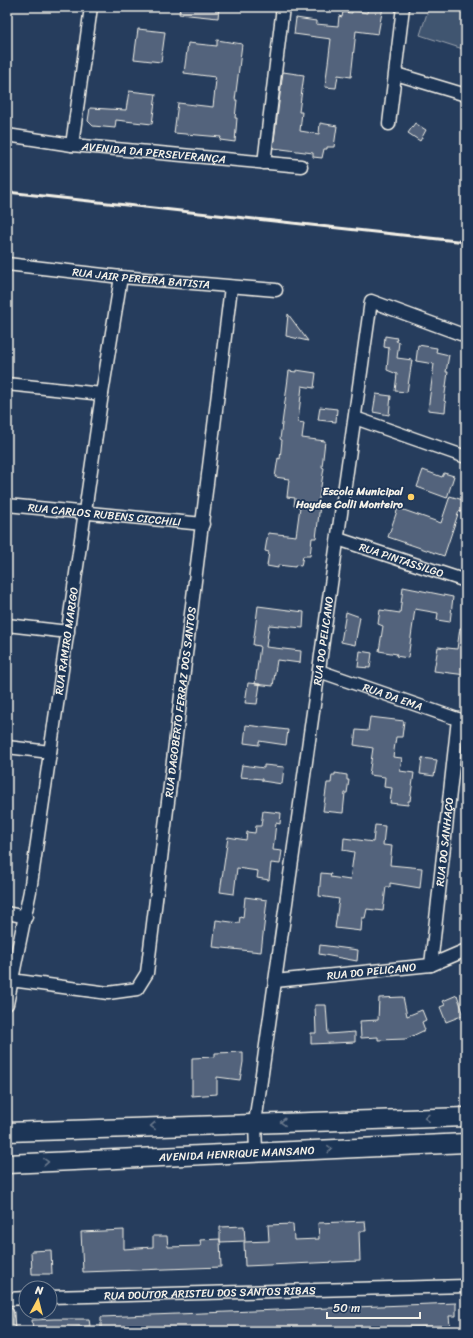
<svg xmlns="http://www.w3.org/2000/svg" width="473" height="1338" viewBox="0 0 473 1338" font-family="Sriracha,sans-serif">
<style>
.green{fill:#40546f;stroke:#9aa2ac}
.building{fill:#52647b;stroke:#f4f1e8}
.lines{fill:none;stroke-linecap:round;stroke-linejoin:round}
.street-casing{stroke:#f4f1e8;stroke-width:15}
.secondary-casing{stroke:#f4f1e8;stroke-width:21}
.street{stroke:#1d3557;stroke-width:12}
.secondary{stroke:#1d3557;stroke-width:18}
.rail{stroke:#f4f1e8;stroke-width:3}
.oneway{stroke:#68778a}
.poi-dot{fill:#ffd166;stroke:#1d3557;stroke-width:1.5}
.labels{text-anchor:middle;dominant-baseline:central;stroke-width:3.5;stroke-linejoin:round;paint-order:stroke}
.street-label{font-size:11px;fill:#f4f1e8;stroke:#1d3557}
.poi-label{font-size:11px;font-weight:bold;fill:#f4f1e8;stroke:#1d3557;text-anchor:end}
</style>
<rect width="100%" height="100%" fill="#263d5d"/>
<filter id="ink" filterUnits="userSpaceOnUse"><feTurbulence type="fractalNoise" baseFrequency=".025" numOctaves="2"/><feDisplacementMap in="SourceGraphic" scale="8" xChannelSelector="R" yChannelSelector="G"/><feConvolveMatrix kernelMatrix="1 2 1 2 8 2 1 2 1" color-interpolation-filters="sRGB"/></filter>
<g filter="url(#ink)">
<path class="green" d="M429 7H466V50L420 35Z"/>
<path class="building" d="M180 7H219L218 18 179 14Z
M368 7H383L378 34 356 31 351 77 338 75 336 88 325 87 331 39 294 34 296 18 316 21V24L338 26 339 16 342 17 343 12 352 13V10L367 13Z
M138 29 165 32 161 62 134 59Z
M217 40 242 44 235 100H237L235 118H237L235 142 220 140 221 137 174 133 178 103 213 107 216 80H214L215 77 184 73 188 43 217 46Z
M283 72 304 75 299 112H302L300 131 319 134 320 123 337 126 334 147H327V149H324L322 158 313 157V153L273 148Z
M129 91 156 94 152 124 116 120 115 128 93 126 88 121 90 108 126 110Z
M415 123 426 130 420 141 408 133Z
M288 314 308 341 286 336Z
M385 336 397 338 396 341 399 342 397 358 412 360 407 392 395 391 397 374 387 370 389 348 384 347Z
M418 345 437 348 436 352 449 355 446 372H448L444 401 446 402 445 412 428 410 434 364 416 361Z
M296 370 316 373 314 388 302 386 298 422 304 423 302 438 325 441 322 467 324 468 318 505H320L318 522 316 538H312L310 556H303L301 566 295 565V567L278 565V568L267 566 269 552 265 551 268 533 296 536 300 507 294 506 295 498 287 497 289 479 275 477 278 458 280 459 282 440 280 439 289 371 296 372Z
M376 394 391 396 389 415 373 412Z
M320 407 337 409 336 422 318 420Z
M423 470 442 477 444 473 454 476 447 498 417 487Z
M450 496 466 501V514L459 511 444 556 388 537 398 508 441 523Z
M403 587 453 597 450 622 437 620 438 613 415 609 408 658 396 656 397 654 379 651 383 626 378 624 380 610 400 613Z
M258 606 304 612 303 628 269 625 266 647 301 651 300 663 277 660 273 686 255 684 260 646 253 645Z
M346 612 360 617 355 645 341 642Z
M460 628H466V675L434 671 438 647 457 649Z
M360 651 372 653 370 668 358 667Z
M248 683 260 684 257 704 245 703Z
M370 717 404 721 402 737H396L393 757 402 758 400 771 414 773 410 801H408V805L390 803 392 788 384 787 385 777 369 775 373 748 354 745 356 730 368 731Z
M246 725 288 730 286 745 259 741V745L244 743Z
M422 758 437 760 434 776 420 774Z
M242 765 264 768V765L284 767 282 784 262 781V779L240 777Z
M335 773 347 775V780H349L347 793H345L343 813 323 811 327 783H331L332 775H335Z
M263 811 281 813 280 824 276 823 273 850 282 851 280 864 271 863 269 880 257 878 258 871 237 868 234 894 220 892 228 837 246 840 247 832 255 833 256 826H261Z
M375 825 385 826 383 845 392 846 390 865 422 868 420 888 390 883V887H386L383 911 367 909 365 918H362L361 931 335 928 339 899 319 896 321 873 331 874 330 877 350 880 354 852 343 850 344 838 373 842Z
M245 897 267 900 261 952 213 947 216 920 239 923 240 917 243 918Z
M320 945 358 950 357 961 319 954Z
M457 995 464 1015 446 1022 440 1007 445 1005 443 1001Z
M403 997 407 1016 422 1010 426 1020 422 1022 425 1030 406 1039 378 1040V1037L361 1038 360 1021 378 1020 379 998Z
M315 1005H326L328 1034 355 1032V1042L311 1044V1033H316Z
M243 1052V1062L240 1080 217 1077V1094L192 1096V1058L215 1057V1053Z
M365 1221 366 1231H359L360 1261 245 1266 244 1242 269 1241 268 1225 293 1224 294 1240 319 1239 318 1223Z
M244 1226 245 1241 220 1242V1227Z
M124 1230V1249L153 1247V1236H167L168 1247 201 1246 200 1240 220 1239 221 1267 83 1272 81 1232Z
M51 1250 52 1274H32L31 1251Z
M456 1303V1316H449L450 1326 405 1327V1331H392V1328L337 1331H322V1330L282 1331H101V1317Z
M54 1319H89L90 1326 70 1328V1331H33L32 1320Z"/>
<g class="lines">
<defs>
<g id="street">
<path d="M396 74 466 95"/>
<path d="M389 124 403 7"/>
<path id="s1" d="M7 135 72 145 301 166"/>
<path d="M72 145 91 7"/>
<path d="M264 163 283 7"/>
<path id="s2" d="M7 264 121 277 276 290"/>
<path d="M7 384 102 394"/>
<path d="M355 418 466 457"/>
<path id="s3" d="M7 505 203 524"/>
<path id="s4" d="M338 539 466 581"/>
<path d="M7 625 68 632"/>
<path id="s5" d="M319 671 466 722"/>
<path d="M7 747 50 752"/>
<path d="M7 913 26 917"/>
<path id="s6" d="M431 965 458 719"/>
<path id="s7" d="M11 980 108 993 137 989 147 973 231 287"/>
<path id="s8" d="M275 981 431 965 466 950"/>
<path id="s9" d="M7 1004 30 891 102 394 121 277"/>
<path id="s10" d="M256 1152 255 1123 371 301 466 336"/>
<path id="s11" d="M50 1297 466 1286"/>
<path d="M7 1299 26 1298"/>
<path d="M7 1313 8 1331"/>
</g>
<g id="secondary">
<path d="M7 1132 466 1117"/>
<path id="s12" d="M7 1164 466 1143"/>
</g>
</defs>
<use href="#street" class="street-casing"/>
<use href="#secondary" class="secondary-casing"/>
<use href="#street" class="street"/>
<use href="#secondary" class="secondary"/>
<path class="rail" d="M7 192 466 242"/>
</g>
<defs><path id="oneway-chevron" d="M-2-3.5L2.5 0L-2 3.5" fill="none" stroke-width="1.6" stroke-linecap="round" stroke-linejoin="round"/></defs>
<g class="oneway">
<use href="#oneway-chevron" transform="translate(427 1118) rotate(178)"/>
<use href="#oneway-chevron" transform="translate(283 1122) rotate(178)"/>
<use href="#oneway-chevron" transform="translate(153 1126) rotate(178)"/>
<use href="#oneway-chevron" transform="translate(330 1149) rotate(-3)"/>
<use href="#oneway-chevron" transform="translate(46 1162) rotate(-3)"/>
</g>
</g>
<circle class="poi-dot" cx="411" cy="497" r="4"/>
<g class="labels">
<g class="street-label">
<text stroke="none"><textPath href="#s1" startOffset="148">AVENIDA DA PERSEVERANÇA</textPath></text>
<text stroke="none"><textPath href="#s2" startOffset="135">RUA JAIR PEREIRA BATISTA</textPath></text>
<text stroke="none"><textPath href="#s3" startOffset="98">RUA CARLOS RUBENS CICCHILI</textPath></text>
<text stroke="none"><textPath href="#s4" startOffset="67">RUA PINTASSILGO</textPath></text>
<text stroke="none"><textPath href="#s9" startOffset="368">RUA RAMIRO MARIGO</textPath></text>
<text stroke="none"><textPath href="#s10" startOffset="516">RUA DO PELICANO</textPath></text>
<text stroke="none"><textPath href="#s5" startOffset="78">RUA DA EMA</textPath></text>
<text stroke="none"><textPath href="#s7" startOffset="419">RUA DAGOBERTO FERRAZ DOS SANTOS</textPath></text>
<text stroke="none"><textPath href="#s6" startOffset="124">RUA DO SANHAÇO</textPath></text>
<text stroke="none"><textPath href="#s8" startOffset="97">RUA DO PELICANO</textPath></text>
<text stroke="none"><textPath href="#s12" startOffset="230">AVENIDA HENRIQUE MANSANO</textPath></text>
<text stroke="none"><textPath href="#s11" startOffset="160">RUA DOUTOR ARISTEU DOS SANTOS RIBAS</textPath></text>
</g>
<g class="poi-label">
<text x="403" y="491">Escola Municipal<tspan x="403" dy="13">Haydee Colli Monteiro</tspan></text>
</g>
</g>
<rect width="473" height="1338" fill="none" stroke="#1d3557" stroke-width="24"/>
<rect x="12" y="12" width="449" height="1314" fill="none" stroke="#f4f1e8" stroke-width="1.5" filter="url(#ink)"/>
<g transform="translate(38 1300) rotate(7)"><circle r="19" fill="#1d3557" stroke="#738091"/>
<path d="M0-3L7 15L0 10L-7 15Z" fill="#ffd166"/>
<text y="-6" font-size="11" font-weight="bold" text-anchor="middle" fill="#f4f1e8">N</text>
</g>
<path d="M327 1312v6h93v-6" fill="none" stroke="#f4f1e8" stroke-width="2"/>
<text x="333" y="1312" font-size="12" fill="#f4f1e8" stroke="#1d3557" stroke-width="3" paint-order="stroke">50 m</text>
</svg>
